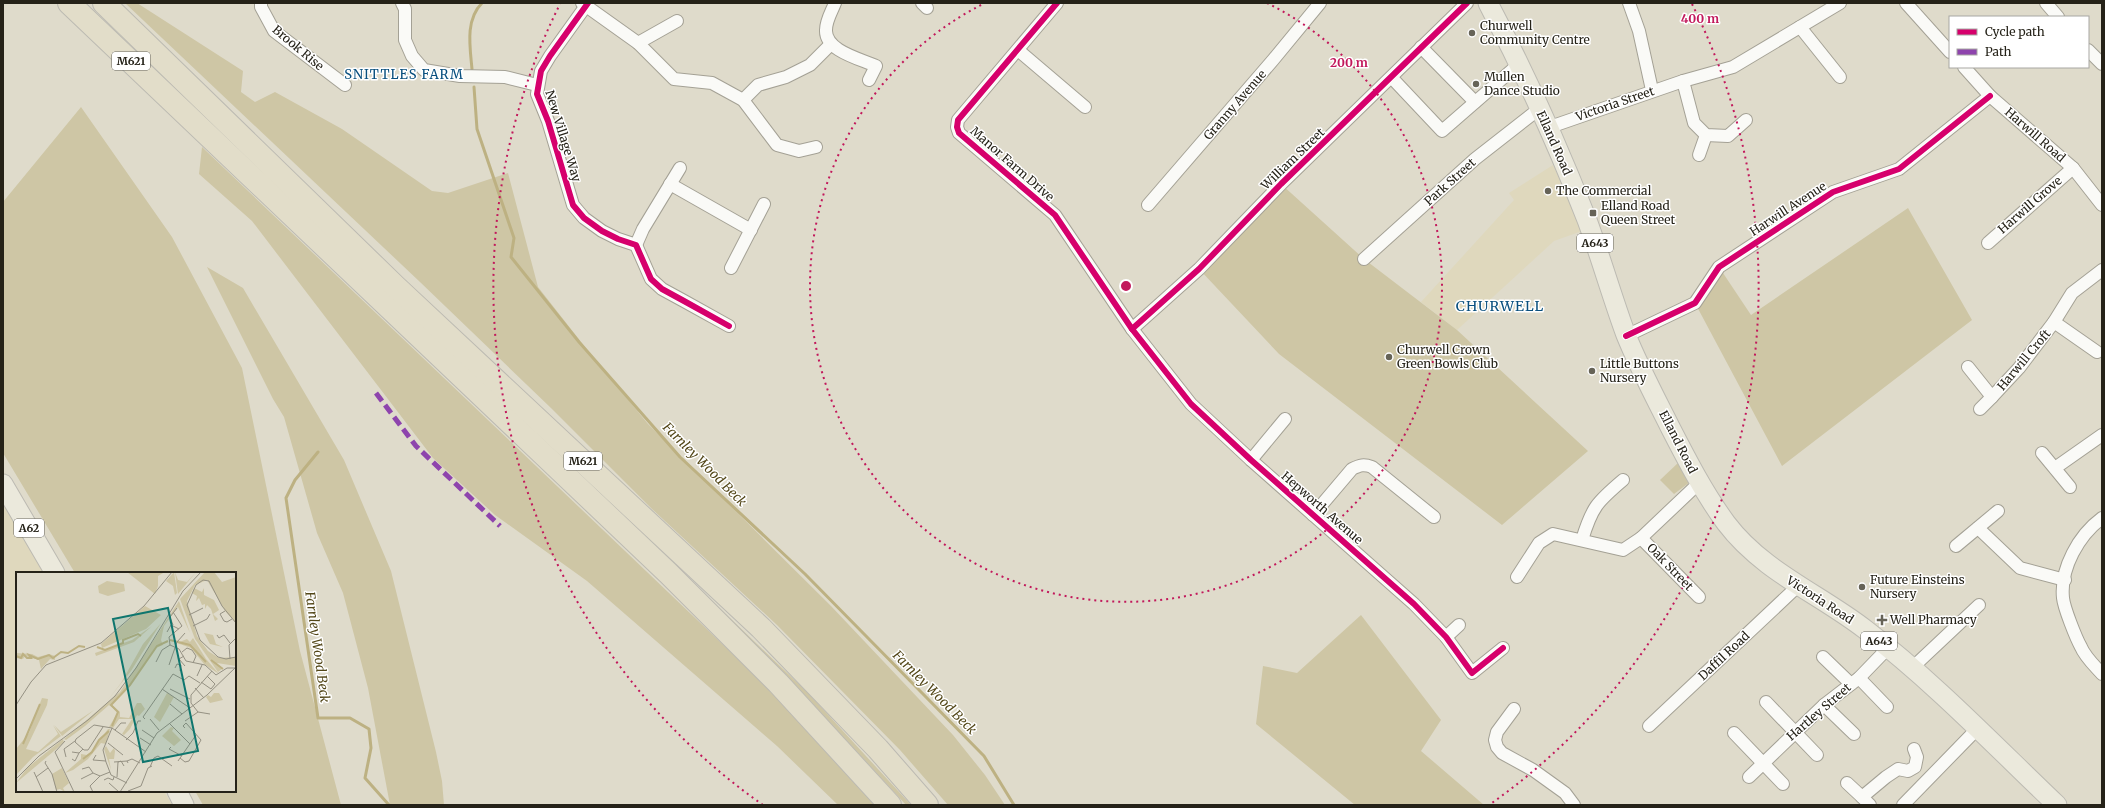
<svg xmlns="http://www.w3.org/2000/svg" width="2105" height="808" font-family="Merriweather,serif">
<style>
.built{fill:#dfd8bd}
.green{fill:#cec6a5}
.lines{fill:none;stroke-linecap:round;stroke-linejoin:round}
.stream{stroke:#bdb182;stroke-width:3}
.street-casing{stroke:#a4a195;stroke-width:14}
.primary-casing{stroke:#bcbab2;stroke-width:21}
.highway-casing{stroke:#bcbab2;stroke-width:24}
.street{stroke:#fafaf7;stroke-width:12}
.primary{stroke:#ebe9dc;stroke-width:19}
.highway{stroke:#e2ddc9;stroke-width:22}
.quiet{stroke:#8e44ad;stroke-width:5;stroke-dasharray:10 5;stroke-linecap:butt}
.cycleway-casing{stroke:#fff;stroke-width:8}
.cycleway{stroke:#d6006c;stroke-width:6}
.ring{fill:none;stroke:#c2185b;stroke-width:2;stroke-dasharray:2 4}
.poi-dot{fill:#666357;stroke:#fff;stroke-width:1.5}
.labels{text-anchor:middle;stroke-width:3;stroke-linejoin:round;paint-order:stroke}
.shield{fill:#fff;stroke:#66645d;stroke-width:1}
.shield-label{font-size:11px;font-weight:bold;fill:#252218}
.poi-label{font-size:12px;fill:#252218;stroke:#fff;text-anchor:start}
.street-label{font-size:12px;fill:#252218;stroke:#fff}
.neighbourhood-label{font-size:13px;letter-spacing:1px;fill:#094f7e;stroke:#fff}
.water-label{font-size:13px;font-style:italic;fill:#524617;stroke:#fff}
.quarter-label{font-size:14px;letter-spacing:1px;fill:#094f7e;stroke:#fff}
.inset-river{fill:none;stroke:#bdb182;stroke-width:2}
.inset-road{fill:none;stroke:#959183;stroke-width:1}
.view{fill:#0f766e;fill-opacity:0.15;stroke:#0f766e;stroke-width:2}
.inset-edge{fill:none;stroke:#252218;stroke-width:2}
.centre{fill:#c2185b;stroke:#fff;stroke-width:2}
.ring-label{font-size:12px;text-anchor:middle;font-weight:bold;fill:#c2185b;stroke:#fff;stroke-width:3;stroke-linejoin:round;paint-order:stroke}
</style>
<rect width="100%" height="100%" fill="#dfdbcb"/>
<g class="built">
<path d="M1553,165l29,66 -28,10 -97,89 -36,-28 93,-102 -5,-7z"/>
<path d="M3,504l41,69h-27v218h147l8,14h-169z"/>
</g>
<g class="green">
<path d="M125,3h12l106,68 -2,21 14,10 20,-10 67,37 90,62 16,2 60,-20 30,114 47,60 63,77 183,182 122,129 32,40 20,30h-57l-48,-55 -123,-125 -125,-116 -101,-101 -131,-126z"/>
<path d="M81,107l91,130 70,131 58,283 41,154h-138l-8,-14h40v-218h-160l-72,-120v-251z"/>
<path d="M202,147l577,551 99,107h-40l-61,-59 -190,-165 -92,-66 -62,-57 -181,-237 -53,-47z"/>
<path d="M1281,184l83,75 93,71 131,121 -86,74 -223,-171 -80,-85z"/>
<path d="M1908,208l64,112 -190,146 -87,-163 24,-36 32,48z"/>
<path d="M207,267l36,21 101,172 47,111 45,181 6,29 2,24h-54l-22,-117 -25,-95 -26,-60 -33,-116 -11,-18z"/>
<path d="M387,288l422,406 102,111h-5l-110,-119z"/>
<path d="M1679,462l11,20 -16,12 -14,-14z"/>
<path d="M1361,615l80,105 -20,31 63,54h-129l-99,-81 7,-58 34,7z"/>
</g>
<g class="lines">
<g class="stream">
<path d="M472,69c-2,-22 -7,-49 10,-66"/>
<path d="M474,87l3,42 37,109 -3,19 68,85 101,115 125,117 179,182 30,49"/>
<path d="M318,452l-23,28 -9,18 32,220h32l19,11 2,19 -6,30 24,27"/>
</g>
<defs>
<g id="street">
<path d="M261,3v4l13,24 71,54"/>
<path d="M402,3l3,6v31l7,16 12,14 36,6 45,1 32,8"/>
<path d="M582,3l56,40 36,36 38,4 31,17 34,45 22,6 17,-4"/>
<path d="M588,3l-38,53 -9,15 -4,23 11,27 25,84 11,13 18,13 16,8 18,6 15,34 11,10 22,12 45,25"/>
<path d="M835,3c-3,8 -9,17 -9,27 -1,21 35,29 50,36l-7,14"/>
<path d="M922,3l5,5"/>
<path d="M1057,3l-99,117 -1,7 2,6 96,82 77,114 59,75 60,56 163,144 32,33 26,36 31,-25"/>
<path d="M1629,3l10,28 13,59"/>
<path d="M1906,3l44,49"/>
<path d="M2046,3l12,14"/>
<path d="M1800,27l40,50"/>
<path d="M638,43l39,-22"/>
<path d="M1421,47l54,55"/>
<path d="M1018,50l67,57"/>
<path d="M2088,50l14,14"/>
<path d="M1964,67l26,29 83,72 29,37"/>
<path d="M1392,78l50,53 77,-67"/>
<path d="M743,100l15,-15 28,-8 24,-12 21,-21"/>
<path d="M1746,120l-18,16 -22,-1 -12,-12 -11,-42 50,-14 107,-64"/>
<path d="M1547,128l136,-47"/>
<path d="M1699,155l7,-20"/>
<path d="M670,184l81,46"/>
<path d="M1148,205l125,-145 47,-57"/>
<path d="M1988,243l85,-75"/>
<path d="M636,245l7,-16 37,-61"/>
<path d="M1364,259l111,-100 64,-50"/>
<path d="M731,268l33,-64"/>
<path d="M2054,322l43,30"/>
<path d="M1132,329l67,-60 82,-85 186,-181"/>
<path d="M1626,336l69,-33 24,-36 114,-75 66,-23 91,-73"/>
<path d="M1968,367l24,30 27,-29 35,-46 18,-29 30,-23"/>
<path d="M1980,409l12,-12"/>
<path d="M2042,453l28,34"/>
<path d="M1251,460l34,-41"/>
<path d="M2055,468l47,-33"/>
<path d="M1313,515l39,-46c8,-4 12,-5 20,-2l62,50"/>
<path d="M2102,518c-23,17 -42,50 -39,80 1,10 13,40 18,49 4,10 14,19 21,27"/>
<path d="M1978,528l42,40 45,12"/>
<path d="M1641,538l58,59"/>
<path d="M1582,540c10,-33 15,-38 41,-60"/>
<path d="M1956,546l42,-35"/>
<path d="M1517,577l22,-34 14,-9 70,16 18,-12 58,-55"/>
<path d="M1446,637l13,-12"/>
<path d="M1823,657l28,27"/>
<path d="M1912,668l67,-63"/>
<path d="M1859,678l28,29"/>
<path d="M1766,702l51,53"/>
<path d="M1824,705l30,29"/>
<path d="M1514,709l-17,23 -2,8 2,7 5,6 31,17 32,23 9,12"/>
<path d="M1649,726l149,-140"/>
<path d="M1734,733l49,51"/>
<path d="M1749,777l75,-72 35,-27 29,-30"/>
<path d="M1847,783l15,14"/>
<path d="M1870,805l-8,-8 24,-20 12,-8 10,2 7,-4 2,-10 -3,-8"/>
<path d="M1903,805l75,-77"/>
</g>
<g id="primary">
<path d="M1488,3c37,70 70,143 99,217 14,38 25,77 39,115 13,32 29,62 44,92 17,33 34,66 56,96 37,49 94,71 140,107 69,53 129,116 191,175"/>
<path d="M3,484l52,89"/>
<path d="M177,791l7,14"/>
</g>
<g id="highway">
<path d="M69,3l599,570 110,110 112,122"/>
<path d="M104,3l291,283 366,342 117,121 49,56"/>
</g>
</defs>
<use href="#street" class="street-casing"/>
<use href="#primary" class="primary-casing"/>
<use href="#highway" class="highway-casing"/>
<use href="#street" class="street"/>
<use href="#primary" class="primary"/>
<use href="#highway" class="highway"/>
<path class="quiet" d="M376,393l40,53 84,80"/>
<defs>
<g id="cycleway">
<path d="M588,3l-38,53 -9,15 -4,23 11,27 25,84 11,13 18,13 16,8 18,6 15,34 11,10 22,12 45,25"/>
<path d="M1057,3l-99,117 -1,7 2,6 96,82 77,114 59,75 60,56 163,144 32,33 26,36 31,-25"/>
<path d="M1132,329l67,-60 82,-85 186,-181"/>
<path d="M1626,336l69,-33 24,-36 114,-75 66,-23 91,-73"/>
</g>
</defs>
<use href="#cycleway" class="cycleway-casing"/>
<use href="#cycleway" class="cycleway"/>
</g>
<g class="ring">
<path d="M1267 3A316 316 0 1 1 985 3"/>
<path d="M763 805A633 633 0 0 1 560 4M1692 4A633 633 0 0 1 1489 805"/>
</g>
<g class="poi-dot">
<circle cx="1472" cy="33" r="4"/>
<circle cx="1476" cy="84" r="4"/>
<circle cx="1548" cy="191" r="4"/>
<rect x="1589" y="209" width="8" height="8" rx="2"/>
<circle cx="1389" cy="357" r="4"/>
<circle cx="1592" cy="371" r="4"/>
<circle cx="1862" cy="587" r="4"/>
<path d="M1880 614h4v4h4v4h-4v4h-4v-4h-4v-4h4z"/>
</g>
<g class="labels">
<g class="shield">
<rect x="112" y="52" width="38" height="18" rx="3"/>
<rect x="1577" y="234" width="36" height="18" rx="3"/>
<rect x="564" y="452" width="38" height="18" rx="3"/>
<rect x="14" y="519" width="30" height="18" rx="3"/>
<rect x="1861" y="632" width="36" height="18" rx="3"/>
</g>
<g class="shield-label">
<text x="131" y="65">M621</text>
<text x="1595" y="247">A643</text>
<text x="583" y="465">M621</text>
<text x="29" y="532">A62</text>
<text x="1879" y="645">A643</text>
</g>
<g class="poi-label">
<text x="1480" y="30">Churwell<tspan x="1480" dy="14">Community Centre</tspan></text>
<text x="1484" y="81">Mullen<tspan x="1484" dy="14">Dance Studio</tspan></text>
<text x="1556" y="195">The Commercial</text>
<text x="1601" y="210">Elland Road<tspan x="1601" dy="14">Queen Street</tspan></text>
<text x="1397" y="354">Churwell Crown<tspan x="1397" dy="14">Green Bowls Club</tspan></text>
<text x="1600" y="368">Little Buttons<tspan x="1600" dy="14">Nursery</tspan></text>
<text x="1870" y="584">Future Einsteins<tspan x="1870" dy="14">Nursery</tspan></text>
<text x="1890" y="624">Well Pharmacy</text>
</g>
<g class="street-label">
<text transform="translate(298 48) rotate(40)" y="4">Brook Rise</text>
<text transform="translate(1615 104) rotate(-19)" y="4">Victoria Street</text>
<text transform="translate(1235 105) rotate(-49)" y="4">Granny Avenue</text>
<text transform="translate(2035 135) rotate(41)" y="4">Harwill Road</text>
<text transform="translate(563 136) rotate(73)" y="4">New Village Way</text>
<text transform="translate(1554 143) rotate(66)" y="4">Elland Road</text>
<text transform="translate(1293 159) rotate(-44)" y="4">William Street</text>
<text transform="translate(1012 164) rotate(41)" y="4">Manor Farm Drive</text>
<text transform="translate(1450 182) rotate(-42)" y="4">Park Street</text>
<text transform="translate(2030 205) rotate(-41)" y="4">Harwill Grove</text>
<text transform="translate(1788 209) rotate(-33)" y="4">Harwill Avenue</text>
<text transform="translate(2024 360) rotate(-50)" y="4">Harwill Croft</text>
<text transform="translate(1678 442) rotate(63)" y="4">Elland Road</text>
<text transform="translate(1322 508) rotate(41)" y="4">Hepworth Avenue</text>
<text transform="translate(1670 567) rotate(46)" y="4">Oak Street</text>
<text transform="translate(1820 600) rotate(33)" y="4">Victoria Road</text>
<text transform="translate(1724 656) rotate(-43)" y="4">Daffil Road</text>
<text transform="translate(1819 712) rotate(-41)" y="4">Hartley Street</text>
</g>
<g class="neighbourhood-label">
<text x="404" y="79">SNITTLES FARM</text>
</g>
<g class="water-label">
<text transform="translate(705 464) rotate(45)" y="5">Farnley Wood Beck</text>
<text transform="translate(318 647) rotate(82)" y="5">Farnley Wood Beck</text>
<text transform="translate(935 692) rotate(45)" y="5">Farnley Wood Beck</text>
</g>
<g class="quarter-label">
<text x="1500" y="311">CHURWELL</text>
</g>
</g>
<g transform="translate(16 572)">
<rect width="220" height="220" fill="#dfdbcb"/>
<path d="M111,0h35l1,1 -5,3v10l-3,8zM158,0l3,21 -2,2 -2,-9 -7,-5zM159,0l3,8 9,2 9,-10 -18,22zM189,0h9l8,10 14,-5v46l-11,-12 -18,-31 -12,5 -8,16 10,35 11,15 11,7 17,-1v9l-19,-3 5,6 -4,3 -23,-33 -15,-40zM91,9l17,3 1,7 -17,5 -9,-3 -1,-7zM178,16l8,4 2,-4v7l10,5 5,10 -6,4 5,5 -3,2 -4,-12 -4,-4 -2,4v-5l-3,1 -3,-7 -3,3 1,-5 -5,-3zM163,29l11,32 -12,-26 -14,19 -3,14 2,5 -7,3 -25,35 -19,22 8,7v5l9,1 8,-15h4l4,6 -6,7 -2,-1 -7,14 -6,6 -2,-1 10,-15h-13l-6,9 -4,-1 9,-15 -9,-7 -24,21 -19,14 -2,-1 56,-47zM129,34l16,9 -15,14 -44,19 -1,-4zM145,51l-30,48 -24,30 14,-18 22,-39zM136,54l-18,16 -38,14 -1,-3 37,-13zM188,61l9,2 3,9 7,3 -13,-3zM177,66l13,21 13,15 -15,-10 -13,-16 -14,-5 10,-4 3,3zM0,81l16,1 6,3 11,-3 6,2v4l-5,-1 -9,10 -2,-9 -14,-4 -2,3 -7,-1zM151,121l7,4 -14,25 -6,-5zM198,121h5l4,7 -13,3 -4,-6 2,-2 3,2zM26,126l6,1 -1,6 -21,44 12,3 20,-18 -5,-9 8,11 -28,21 -17,18v-26l13,-16zM78,138l-32,26 -8,-11 7,7zM155,155l3,1 -2,3 9,9 -7,6 -12,-10zM92,157h2l-4,15 -5,-1 -13,16 -15,11 -8,3 16,-14v-5l6,1 3,-2zM47,167l1,3 -10,9 -38,32 11,-15zM90,174l4,7 4,-5 1,3 -1,8h-5l2,11 -7,-21zM46,196l7,15 -6,5 2,4 -5,-3 -4,1 -4,-16z" fill="#cec6a5"/>
<path class="inset-river" d="M154,68l20,5 16,17M81,75l8,3 18,-7v-3l15,-6 3,2M0,84l5,2 2,-4 4,4h4l-2,-3 9,4 11,-4 4,3 8,-6 7,1 11,-7 6,1M195,88l12,9M96,154l6,-14 -7,-7 19,-20 27,-39 11,-5M7,172l17,-40M67,187l9,-7 7,-12 10,-9"/>
<path class="inset-road" d="M209,39l-5,3 4,7 3,1 5,-3M173,43l14,-7M220,51l-14,-17 -13,-25 -6,-1 -7,5 -9,20 13,35 18,17 8,2 10,-2M157,53l-3,-8 7,-9M177,54l14,-7 3,-5M151,60l4,-7 8,4M201,63l2,3 5,-3 6,8M154,73l-1,-8 13,-11 -9,-14M166,80l5,-4 5,2 4,6 -3,7M168,84l-5,3 6,7M214,87l-1,-14 7,-7M140,90l6,-12 8,-5 9,4 7,12 19,4 11,10 11,-7h8M153,93l8,-23 8,-9M159,96l2,-4 4,1 -1,6M181,104l5,-11M185,110l10,7 4,-5 -8,-8M179,116l9,10M146,117l28,19M154,117l20,10M154,132l12,10M0,133l15,-23 15,-17 55,-22 43,-37 28,-34M182,140l-7,-9v-8l21,-24M182,140l12,2M129,147l-2,-2 30,-43 11,6 5,-4 11,7M134,147l9,11M169,149l13,-9M153,151l21,21M87,155l-15,23h-4l-9,-8 1,-3 18,-14 18,3M99,158l6,-7h5M126,158l12,8M124,166l11,7M110,168l7,-7 5,-12h3M49,169l-10,11 19,40M92,171l15,12M155,175l-2,2 13,7M56,180l7,1 4,-4M80,183l-3,5 13,1M50,185l-2,-8 11,-8M164,186l5,4 4,-1 12,-21 -15,-17 -3,3 2,2M56,187l3,2 4,-8M30,189l-1,2 7,11 5,18M162,189l18,-26M98,190l13,-1M112,191l-1,-2 5,-2 8,4M134,195l4,-9 4,-2 14,10M66,197l7,-2 4,6M18,200l9,20M20,205l12,-9M101,205l1,-15 3,-1 3,5M0,207l23,-23 49,-36 27,-24 21,-28 47,-77 18,-19M65,207l12,-6 7,3M88,208l4,-2 5,2 1,-3M93,211l10,9M111,211l-16,-8 -5,-13 -3,-12 9,-22 34,24M112,219l13,-5 7,-18 4,-2M77,220l-3,-6 10,-10 10,-4M104,220l37,-59 50,-38 29,-28"/>
<path class="view" d="M152,36l30,143 -55,11 -30,-143z"/>
<rect width="220" height="220" class="inset-edge"/>
</g>
<circle cx="1126" cy="286" r="6" class="centre"/>
<g class="ring-label">
<text x="1700" y="23">400 m</text>
<text x="1349" y="67">200 m</text>
</g>
<rect width="2105" height="808" fill="none" stroke="#252218" stroke-width="8"/>
<rect x="1949" y="16" width="140" height="52" fill="#ffffff" stroke="#a8a7a3"/>
<rect x="1957" y="29" width="20" height="6" fill="#d6006c" stroke="#a8a7a3"/>
<text x="1985" y="36" font-size="12" fill="#252218">Cycle path</text>
<rect x="1957" y="49" width="20" height="6" fill="#8e44ad" stroke="#a8a7a3"/>
<text x="1985" y="56" font-size="12" fill="#252218">Path</text>
</svg>
